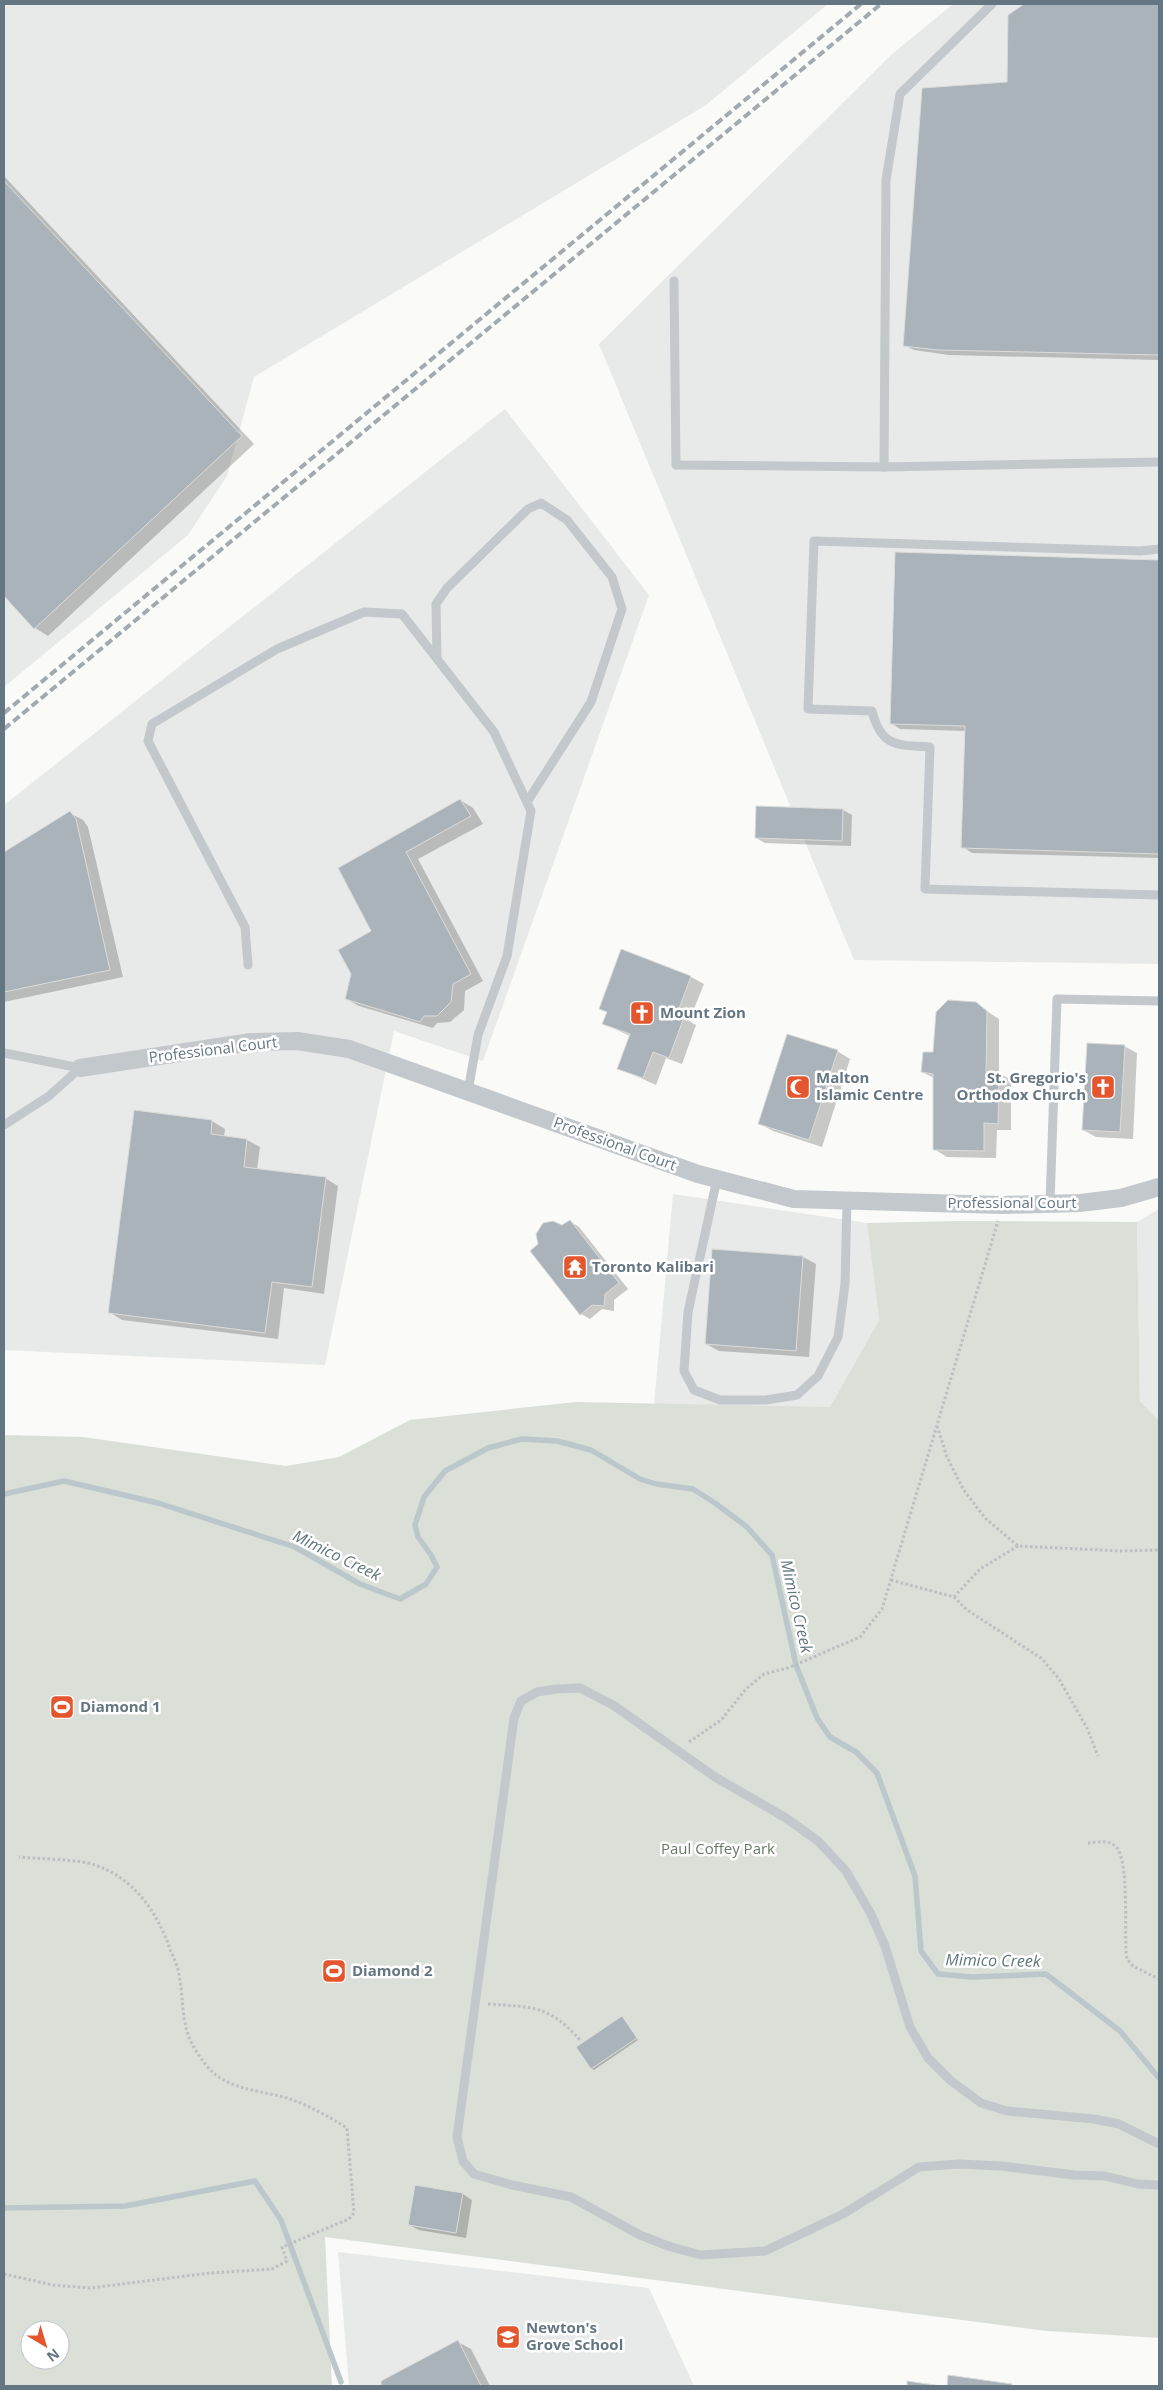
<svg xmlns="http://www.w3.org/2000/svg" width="1163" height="2390" font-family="'Open Sans',sans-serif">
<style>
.built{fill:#e8e9e9}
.green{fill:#dadfd7;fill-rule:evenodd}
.shadow{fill:#0003}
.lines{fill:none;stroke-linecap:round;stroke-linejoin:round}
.stream{stroke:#bbc7cb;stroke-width:5.5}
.building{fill:#aab3b9;stroke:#dcdcda}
.path{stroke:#bbbfc2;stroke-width:3;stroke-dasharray:2.5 2.5;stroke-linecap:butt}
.lane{stroke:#c3c8cc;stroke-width:9}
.street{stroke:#c3c8cc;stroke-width:18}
.rail{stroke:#a2aab0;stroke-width:4;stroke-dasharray:8 4;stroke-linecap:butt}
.labels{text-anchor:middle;stroke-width:5;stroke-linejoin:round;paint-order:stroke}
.poi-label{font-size:15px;font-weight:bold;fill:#657683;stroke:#fff;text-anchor:start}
.street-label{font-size:15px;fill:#657683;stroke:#fff}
.park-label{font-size:15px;fill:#687a64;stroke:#fff}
.water-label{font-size:16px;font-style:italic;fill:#60757c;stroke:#fff}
</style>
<rect width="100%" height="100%" fill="#fafaf8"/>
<g class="built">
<path d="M4,4h824l-122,101 -452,272 -27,99 -39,59 -184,152z"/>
<path d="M953,4h206v960l-305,-4 -255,-616 292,-289z"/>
<path d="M505,409l144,186 -166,466 -89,-30 -69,334 -321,-15v-545z"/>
<path d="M673,1194l194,29 12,97 -50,89 -175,-5z"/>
<path d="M1159,1209v212l-19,-20 -3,-179z"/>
<path d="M338,2252l311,36 45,98h-345z"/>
</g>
<path class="green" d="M960,1221l177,1 3,179 19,20v917l-112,-7 -722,-94 7,149h-328v-951l79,2 203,29 53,-9 71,-37 166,-18 254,5 49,-87 -12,-97zM30,2330h30v30h-30z"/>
<g class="shadow">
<path d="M1026,4h133v356l-210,-5 -35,-5 -10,-5 105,-262v-67z"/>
<path d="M4,176l250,268 -206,192 -13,-8 -31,-33z"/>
<path d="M896,553l263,8v297l-187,-5 -9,-6 3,-116 -66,-2 -9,-6z"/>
<path d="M460,800l13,8 10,16 -65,35 65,122 -18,10 -1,19 -14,12 -13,1 -4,5 -74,-22 -13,-7 27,-67 -33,-63z"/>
<path d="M843,810l9,5 -1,31 -86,-3 -9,-5z"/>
<path d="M70,813l13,7 5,7 35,150 -119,25v-149z"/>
<path d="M622,951l69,26 13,7 -15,37 7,4 -14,39 -16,-6 -10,27 -38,-17 12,-32 -26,-12 4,-11 -8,-5z"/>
<path d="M976,1004l23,15v54l12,7v50h-14l-1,28 -49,-1 -13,-8v-71l-12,-6z"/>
<path d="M1124,1046l13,7 -4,86 -37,-2 -13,-7z"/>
<path d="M837,1051l13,8 -28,88 -49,-16 -13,-7z"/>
<path d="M135,1112l77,9 13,8 -1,8 23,3 13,7 -3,23 68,8 13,8 -14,108 -40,-6 -6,51 -156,-19 -13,-8z"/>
<path d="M570,1221l9,6 49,62 -14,11v11l-12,-2 -12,10 -9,-5z"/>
<path d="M713,1251l90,6 13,7 -7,93 -90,-6 -13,-7z"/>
<path d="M622,2018l16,22 -44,30 -3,-2z"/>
<path d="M416,2186l47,8 9,6 -6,38 -47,-8 -10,-5z"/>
<path d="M458,2342l13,7 19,37h-108v-5z"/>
<path d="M950,2376l62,9 2,1h-65z"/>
</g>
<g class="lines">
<g class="stream">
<path d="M4,1494l60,-13 94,22 137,44 65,37 40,15 26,-15 11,-17 -6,-12 -13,-18 -3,-12 9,-28 21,-26 43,-23 34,-9 35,2 34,9 49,29 16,5 37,5 22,14 32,24 25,28 24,110 21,53 13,19 26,15 21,21 38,103 6,75 17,23 34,3 74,-3 74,57 39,47"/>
<path d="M4,2208l121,-2 130,-25 26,39 60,162"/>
</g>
</g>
<g class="building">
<path d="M1024,4h135v351l-221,-5 -35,-4 19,-258 85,-6 1,-67z"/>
<path d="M4,181l238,255 -208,193 -30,-33z"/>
<path d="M895,552l264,8v294l-198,-6 4,-122 -75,-2z"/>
<path d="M460,799l11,17 -65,36 65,122 -18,10 -2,18 -14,14h-13l-4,6 -75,-23 6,-25 -13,-24 33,-19 -33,-63z"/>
<path d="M756,806l87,3 -1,32 -87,-3z"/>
<path d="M70,811l6,8 34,151 -106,22v-140z"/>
<path d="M621,949l70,27 -14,38 7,3 -15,41 -16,-6 -10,26 -26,-9 13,-35 -28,-10 5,-12 -8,-3z"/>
<path d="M948,1000l28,2 11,9 -1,61h13l-1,52 -14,-1v28l-51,-1v-76l-12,-2 2,-20h10l3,-40z"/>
<path d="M787,1034l51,16 -29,90 -51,-16z"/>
<path d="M1087,1043l38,2 -5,87 -38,-2z"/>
<path d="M134,1110l78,10 -1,14 36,5 -3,28 82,10 -14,110 -40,-5 -7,51 -157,-20z"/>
<path d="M570,1220l49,63 -14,11 -1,12 -12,-1 -12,10 -50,-64 8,-7 -2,-10 7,-11 10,-2 9,4z"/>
<path d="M712,1249l91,7 -7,95 -91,-7z"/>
<path d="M622,2016l15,22 -46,31 -15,-22z"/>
<path d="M415,2185l48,8 -7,40 -48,-8z"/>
<path d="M458,2340l23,46h-100v-5z"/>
<path d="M948,2375l64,9v2h-65z"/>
<path d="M907,2381l35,5h-35z"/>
</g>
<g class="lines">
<g class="path">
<path d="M937,1426l10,31 16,32 22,29 33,28 104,5 37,-1"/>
<path d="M891,1580l63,17 13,13 74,48 18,21 28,49 11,28"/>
<path d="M954,1597l26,-28 38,-23"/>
<path d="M689,1742l32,-22 25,-31 18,-15 24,-6 72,-31 22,-28 116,-388"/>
<path d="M1088,1843c8,-1 19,-3 26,2 17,10 9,93 13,114l6,7 26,13"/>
<path d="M488,2004c44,3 61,1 92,36"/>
<path d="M4,2274l49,11 37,3 120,-15 62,-4 15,-8 -5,-14 67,-28 5,-6 -7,-85c-19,-12 -39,-23 -60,-30 -27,-8 -61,-8 -80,-32 -29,-35 -21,-52 -28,-92 -1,-8 -6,-17 -9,-25 -13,-37 -36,-71 -75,-84 -17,-6 -56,-6 -76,-8"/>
</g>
<g class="lane">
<path d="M674,281l2,184 208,2 275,-5"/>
<path d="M884,467l2,-287 14,-86 92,-90"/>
<path d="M1159,549l-19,2 -326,-10 -6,168 64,2c9,36 25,34 58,36l-5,142 234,6"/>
<path d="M437,658l-1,-54 11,-16 81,-79 13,-6 26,17 45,57 10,32 -31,93 -64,100"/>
<path d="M248,965l-3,-38 -97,-186 4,-17 125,-75 87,-37 38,2 92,118 37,79 -24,145 -29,79 -10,56"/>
<path d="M4,1053l76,15"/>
<path d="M4,1125l45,-29 31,-28"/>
<path d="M717,1179l-29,133 -4,59 10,19 26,10h46l31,-5 21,-19 20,-39 7,-53 2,-83"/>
<path d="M1050,1203l7,-204 102,2"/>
<path d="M1159,2144l-40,-20 -25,-5 -87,-8 -26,-8 -31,-23 -22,-22 -18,-31 -25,-81 -14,-32 -25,-43 -28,-30 -32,-23 -71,-41 -102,-72 -33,-17 -24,1 -19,3 -16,9 -7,17 -57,419 6,24 11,13 38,11 59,12 69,38 31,12 30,8 64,-4 78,-37 76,-47 40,-3 42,2 73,9 31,1 33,8 21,1"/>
</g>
<path class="street" d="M80,1068l171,-26 46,-1 52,8 349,125 96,25 208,6 78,-2 41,-5 38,-11"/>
<g class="rail">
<path d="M4,713l857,-709"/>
<path d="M4,729l877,-725"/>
</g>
</g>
<defs>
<symbol id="church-square" viewBox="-11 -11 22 22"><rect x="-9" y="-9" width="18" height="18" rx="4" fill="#e4572e" stroke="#fff"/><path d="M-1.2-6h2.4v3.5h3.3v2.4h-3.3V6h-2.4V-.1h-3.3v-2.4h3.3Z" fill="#fff"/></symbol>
<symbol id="mosque-square" viewBox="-11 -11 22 22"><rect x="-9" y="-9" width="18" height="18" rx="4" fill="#e4572e" stroke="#fff"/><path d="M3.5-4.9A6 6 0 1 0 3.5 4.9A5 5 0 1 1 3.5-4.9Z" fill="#fff"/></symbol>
<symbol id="temple-square" viewBox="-11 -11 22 22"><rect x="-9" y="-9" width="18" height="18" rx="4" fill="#e4572e" stroke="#fff"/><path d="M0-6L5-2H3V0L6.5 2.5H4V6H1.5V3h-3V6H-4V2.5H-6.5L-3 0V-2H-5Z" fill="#fff"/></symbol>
<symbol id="stadium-square" viewBox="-11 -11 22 22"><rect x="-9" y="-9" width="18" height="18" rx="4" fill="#e4572e" stroke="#fff"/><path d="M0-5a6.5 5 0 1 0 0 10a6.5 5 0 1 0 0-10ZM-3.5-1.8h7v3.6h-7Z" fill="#fff"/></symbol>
<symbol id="school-square" viewBox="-11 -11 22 22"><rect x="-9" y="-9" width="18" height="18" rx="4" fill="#e4572e" stroke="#fff"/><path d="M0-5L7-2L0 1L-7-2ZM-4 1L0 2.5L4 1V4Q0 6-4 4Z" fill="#fff"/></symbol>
</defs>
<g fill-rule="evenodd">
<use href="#church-square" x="628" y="999" width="28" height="28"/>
<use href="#mosque-square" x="784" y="1073" width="28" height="28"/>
<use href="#church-square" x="1089" y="1073" width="28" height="28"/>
<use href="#temple-square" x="561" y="1253" width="28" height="28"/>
<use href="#stadium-square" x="48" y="1693" width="28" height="28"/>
<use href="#stadium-square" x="320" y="1957" width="28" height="28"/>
<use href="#school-square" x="494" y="2323" width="28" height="28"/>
</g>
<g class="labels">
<g class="poi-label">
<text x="660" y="1018">Mount Zion</text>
<text x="816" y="1083">Malton<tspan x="816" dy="17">Islamic Centre</tspan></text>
<text x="1086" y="1083" text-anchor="end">St. Gregorio's<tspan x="1086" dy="17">Orthodox Church</tspan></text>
<text x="592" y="1272">Toronto Kalibari</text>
<text x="80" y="1712">Diamond 1</text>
<text x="352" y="1976">Diamond 2</text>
<text x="526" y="2333">Newton's<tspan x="526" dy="17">Grove School</tspan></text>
</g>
<g class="street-label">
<text transform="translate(213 1050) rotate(-7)" y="5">Professional Court</text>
<text transform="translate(615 1144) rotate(20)" y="5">Professional Court</text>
<text x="1012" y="1208">Professional Court</text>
</g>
<g class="park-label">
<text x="718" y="1854">Paul Coffey Park</text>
</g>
<g class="water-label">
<text transform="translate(337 1555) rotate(26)" y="6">Mimico Creek</text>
<text transform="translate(797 1606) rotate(77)" y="6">Mimico Creek</text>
<text transform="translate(993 1960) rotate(1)" y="6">Mimico Creek</text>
</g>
</g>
<rect width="1163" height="2390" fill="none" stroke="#657683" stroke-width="10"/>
<g transform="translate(45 2345) rotate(142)"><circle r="24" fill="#ffffff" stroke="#c1c8cd"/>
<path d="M0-4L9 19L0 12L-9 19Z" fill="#e4572e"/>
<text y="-8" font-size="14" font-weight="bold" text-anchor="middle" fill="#657683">N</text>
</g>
</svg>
